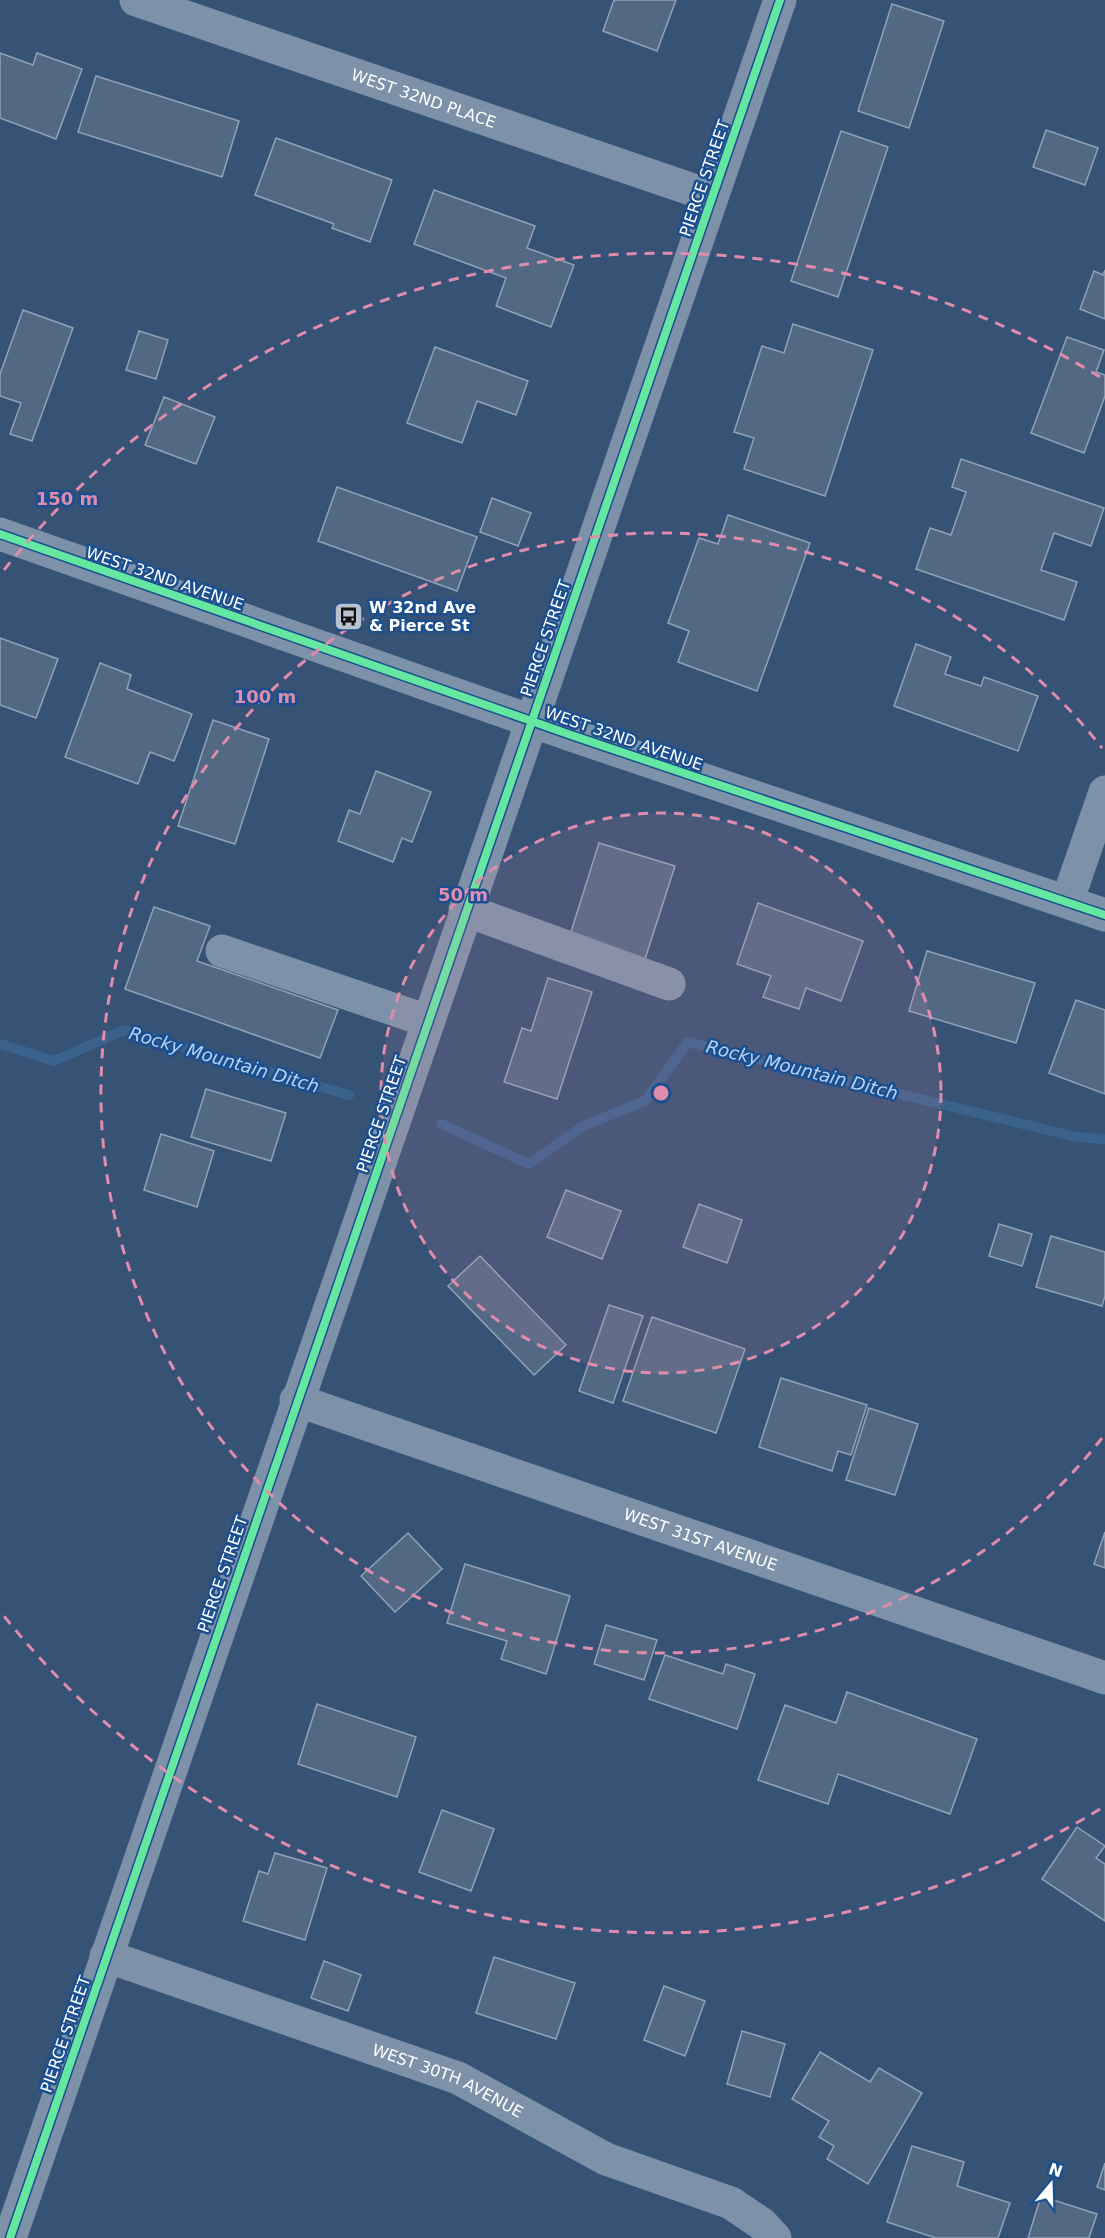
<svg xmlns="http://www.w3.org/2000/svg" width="1105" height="2238" font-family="'DejaVu Sans',sans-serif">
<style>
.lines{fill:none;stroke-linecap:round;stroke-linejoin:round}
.stream{stroke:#3b618d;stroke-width:10}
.building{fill:#526984;stroke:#92a2b6;stroke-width:1.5}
.minor{stroke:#7d92a8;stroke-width:33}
.cycleway-casing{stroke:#1b4f8f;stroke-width:11}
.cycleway{stroke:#66e7a1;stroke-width:8}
.ring{fill:none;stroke:#e08cad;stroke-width:3;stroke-dasharray:10 8}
.labels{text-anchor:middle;stroke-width:5;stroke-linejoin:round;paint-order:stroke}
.street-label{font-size:16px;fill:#fff;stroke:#1b4f8f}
.poi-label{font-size:16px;font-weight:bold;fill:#fff;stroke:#1b4f8f;text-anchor:start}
.water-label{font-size:18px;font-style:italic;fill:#b5d3f5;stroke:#1b4f8f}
.centre{fill:#e08cad;stroke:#1b4f8f;stroke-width:3}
.ring-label{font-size:18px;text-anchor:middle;font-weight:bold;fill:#e08cad;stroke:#1b4f8f;stroke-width:5;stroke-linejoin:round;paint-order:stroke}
</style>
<rect width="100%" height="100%" fill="#365274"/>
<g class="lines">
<g class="stream">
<path d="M0,1044l54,17 70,-31 225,65"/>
<path d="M441,1124l88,40 54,-38 62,-25 43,-59 388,95 29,2"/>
</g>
</g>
<g class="building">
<path d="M614,0h62l-19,51 -54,-20z"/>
<path d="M892,4l52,17 -35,107 -51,-17z"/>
<path d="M0,53l33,12 4,-12 45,16 -26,70 -56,-21z"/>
<path d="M96,76l143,45 -17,56 -144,-45z"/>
<path d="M1046,130l52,18 -13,37 -52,-18z"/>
<path d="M841,131l47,16 -50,150 -47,-16z"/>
<path d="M276,138l116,42 -22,62 -38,-14 2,-4 -79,-29z"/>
<path d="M434,190l101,36 -8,22 47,17 -23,62 -55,-21 10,-28 -92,-34z"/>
<path d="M1105,270v49l-25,-10 14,-38 9,4z"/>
<path d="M23,310l50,18 -41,113 -22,-7 11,-31 -21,-7v-22z"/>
<path d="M793,324l80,26 -48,146 -81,-27 10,-31 -20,-6 28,-86 22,7z"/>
<path d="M139,331l29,9 -12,39 -30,-9z"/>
<path d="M1067,337l37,13 -8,22 9,3v21l-21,57 -53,-20z"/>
<path d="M435,347l93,34 -12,34 -39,-14 -15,42 -55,-20z"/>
<path d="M164,397l51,20 -19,47 -51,-19z"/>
<path d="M961,459l143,49 -13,38 -37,-13 -13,37 36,12 -13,38 -148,-51 14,-41 21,7 15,-43 -14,-5z"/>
<path d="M337,487l140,50 -20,54 -139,-50z"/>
<path d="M492,498l39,15 -13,33 -38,-14z"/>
<path d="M728,515l82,28 -53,148 -79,-29 11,-31 -21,-8 31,-85 19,6z"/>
<path d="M0,638l58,21 -22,59 -36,-13z"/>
<path d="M916,644l35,13 -6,17 36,12 3,-9 54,19 -20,55 -124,-45z"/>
<path d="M100,663l31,12 -4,14 65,25 -18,47 -24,-9 -12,32 -73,-27z"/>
<path d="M213,720l56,19 -34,105 -57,-18z"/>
<path d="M376,771l55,21 -19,50 -10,-4 -9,24 -55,-21 11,-31 11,4z"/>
<path d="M599,843l76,23 -30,93 -75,-24z"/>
<path d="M758,903l105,38 -22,60 -35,-13 -7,21 -36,-12 8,-21 -34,-12z"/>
<path d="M154,907l56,19 -13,35 141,49 -18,48 -195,-69z"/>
<path d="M927,951l108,32 -19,60 -107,-32z"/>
<path d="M548,978l44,14 -35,107 -53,-17 18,-54 9,3z"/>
<path d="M1076,1000l29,10v84l-56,-21z"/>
<path d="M206,1089l80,24 -15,48 -80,-24z"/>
<path d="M161,1134l53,17 -17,56 -53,-17z"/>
<path d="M566,1190l55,21 -19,48 -55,-22z"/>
<path d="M699,1204l43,16 -15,43 -44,-16z"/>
<path d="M999,1224l33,10 -10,32 -33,-10z"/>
<path d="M1051,1236l54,16v44l-3,10 -66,-19z"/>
<path d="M480,1256l86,89 -32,30 -86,-89z"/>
<path d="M609,1305l34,11 -30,87 -34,-12z"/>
<path d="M652,1317l93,32 -29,84 -93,-32z"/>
<path d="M781,1378l86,27 -16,50 -13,-4 -6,20 -73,-24z"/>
<path d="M869,1408l49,16 -23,71 -49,-15z"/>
<path d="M1105,1532v36l-11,-4z"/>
<path d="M408,1533l34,36 -47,43 -34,-36z"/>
<path d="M465,1564l105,32 -24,78 -45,-15 6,-18 -60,-18z"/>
<path d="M606,1625l51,15 -13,40 -50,-16z"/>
<path d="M665,1655l58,19 3,-10 29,10 -18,55 -88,-30z"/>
<path d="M847,1692l130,47 -27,75 -112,-40 -10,30 -70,-24 27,-75 51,18z"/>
<path d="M317,1704l99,33 -19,60 -99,-33z"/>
<path d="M442,1810l52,19 -23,62 -52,-19z"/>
<path d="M1077,1827l28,19 -9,12 9,6v57l-63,-42z"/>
<path d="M275,1853l52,15 -22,72 -62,-19 16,-50 9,3z"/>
<path d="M494,1957l81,26 -19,56 -80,-26z"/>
<path d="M324,1961l37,14 -13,36 -37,-13z"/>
<path d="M664,1986l41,15 -20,55 -41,-16z"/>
<path d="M742,2031l43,13 -15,53 -43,-13z"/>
<path d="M820,2052l50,30 9,-14 43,25 -54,91 -41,-25 7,-13 -15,-9 10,-16 -37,-22z"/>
<path d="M912,2146l52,16 -7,24 53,17 -12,35h-62l-49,-16z"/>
<path d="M1105,2163v27l-8,-3z"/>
<path d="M1041,2196l56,18 -8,24h-61z"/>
</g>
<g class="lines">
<g class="minor">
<path id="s1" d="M136,0l575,196"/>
<path d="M0,534l571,201 534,180"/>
<path d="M1067,902l38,-110"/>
<path d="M465,910l204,74"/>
<path d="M222,951l206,70"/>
<path id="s2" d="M296,1400l809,278"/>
<path id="s3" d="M106,1956l352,122 148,81 125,44 31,21 13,14"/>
<path d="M10,2238l770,-2238"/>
</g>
<defs>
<g id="cycleway">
<path d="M0,534l571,201 534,180"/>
<path d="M10,2238l770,-2238"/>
</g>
</defs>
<use href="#cycleway" class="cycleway-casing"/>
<use href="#cycleway" class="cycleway"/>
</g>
<circle cx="661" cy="1093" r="280" fill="#e08cad" fill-opacity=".12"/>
<g class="ring">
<circle cx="661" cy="1093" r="280"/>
<path d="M1102 1438A560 560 0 1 1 1102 748"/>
<path d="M1100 1809A840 840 0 0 1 4 1616M4 570A840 840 0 0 1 1100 377"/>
</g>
<defs>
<symbol id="bus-square" viewBox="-11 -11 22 22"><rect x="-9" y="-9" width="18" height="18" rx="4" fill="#b9c2ce" stroke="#1b4f8f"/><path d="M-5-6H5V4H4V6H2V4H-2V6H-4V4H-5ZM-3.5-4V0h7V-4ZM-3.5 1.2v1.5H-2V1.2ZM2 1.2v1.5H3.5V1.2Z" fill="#111"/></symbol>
</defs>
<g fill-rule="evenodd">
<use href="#bus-square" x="332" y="600" width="33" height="33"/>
</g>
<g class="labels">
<g class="street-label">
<text dy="6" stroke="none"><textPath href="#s1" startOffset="304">WEST 32ND PLACE</textPath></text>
<text transform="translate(704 178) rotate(-71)" y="6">PIERCE STREET</text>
<text transform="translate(165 578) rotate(19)" y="6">WEST 32ND AVENUE</text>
<text transform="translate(545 638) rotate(-71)" y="6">PIERCE STREET</text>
<text transform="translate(624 738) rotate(19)" y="6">WEST 32ND AVENUE</text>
<text transform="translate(381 1114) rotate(-71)" y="6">PIERCE STREET</text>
<text dy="6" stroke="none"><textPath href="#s2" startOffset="428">WEST 31ST AVENUE</textPath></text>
<text transform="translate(222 1574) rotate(-71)" y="6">PIERCE STREET</text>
<text transform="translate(65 2034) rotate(-71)" y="6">PIERCE STREET</text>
<text dy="6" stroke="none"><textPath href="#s3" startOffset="364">WEST 30TH AVENUE</textPath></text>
</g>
<g class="poi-label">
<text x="369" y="613">W 32nd Ave<tspan x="369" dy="18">&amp; Pierce St</tspan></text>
</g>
<g class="water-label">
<text transform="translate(224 1060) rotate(16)" y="6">Rocky Mountain Ditch</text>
<text transform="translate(802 1070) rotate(14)" y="6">Rocky Mountain Ditch</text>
</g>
</g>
<circle cx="661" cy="1093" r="9" class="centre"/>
<g class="ring-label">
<text x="67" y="505">150 m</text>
<text x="265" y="703">100 m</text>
<text x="463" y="901">50 m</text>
</g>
<g transform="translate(1051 2184) rotate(19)" stroke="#1b4f8f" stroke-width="4.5" paint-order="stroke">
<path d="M0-4.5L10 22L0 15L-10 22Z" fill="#ffffff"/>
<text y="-9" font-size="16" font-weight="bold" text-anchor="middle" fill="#ffffff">N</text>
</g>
</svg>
